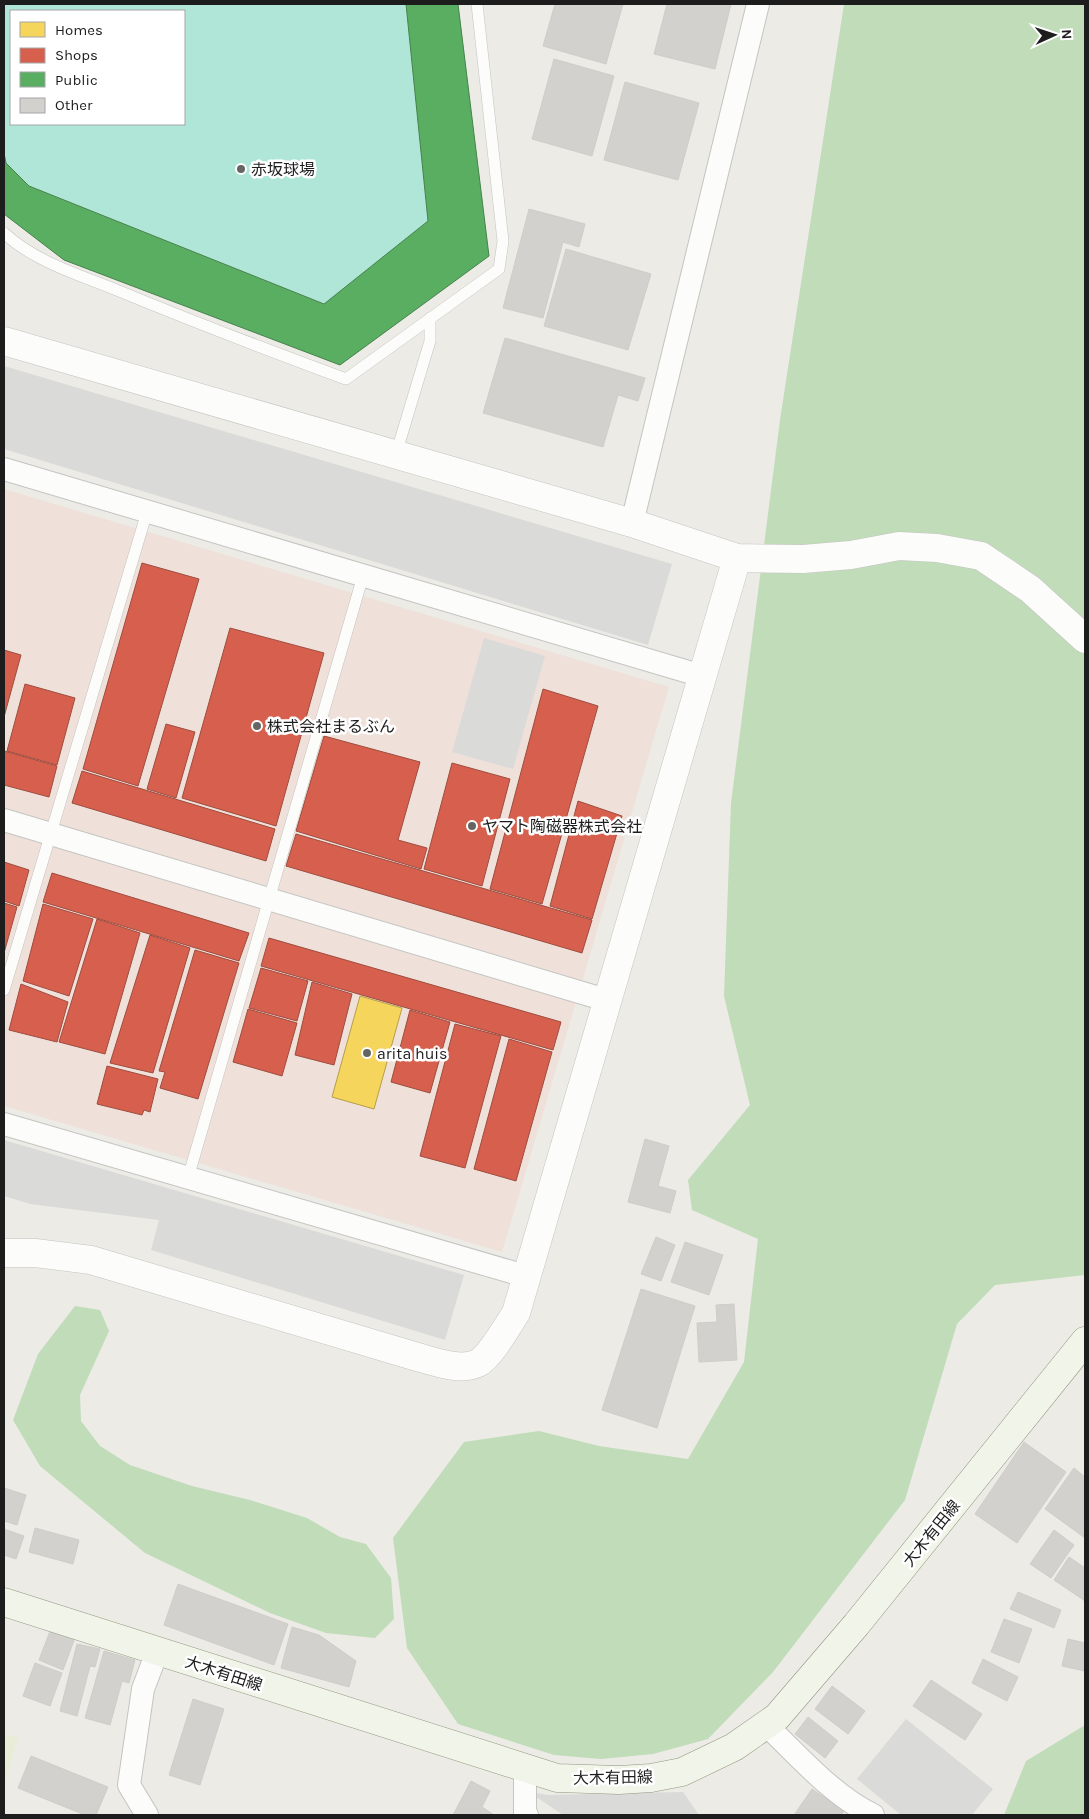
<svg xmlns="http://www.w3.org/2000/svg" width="1089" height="1819" font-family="Karla,'Noto Sans JP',sans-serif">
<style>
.commercial{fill:#efe0da}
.farmland{fill:#e9edd8}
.forest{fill:#c1dcb9}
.pitch{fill:#afe6d8;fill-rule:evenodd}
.parking{fill:#dadad8}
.homes{fill:#f6d55c;stroke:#b59e49}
.shops{fill:#d6604d;stroke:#9e4c3f}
.public{fill:#5aae61;stroke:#48824d}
.building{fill:#d3d1cd;stroke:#cfcdc7}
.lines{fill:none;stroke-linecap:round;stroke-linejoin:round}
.service-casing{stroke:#c4c4c2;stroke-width:12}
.minor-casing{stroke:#c4c4c2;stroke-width:24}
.tertiary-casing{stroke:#c4c4c2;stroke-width:29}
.secondary-casing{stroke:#91977d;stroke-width:29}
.service{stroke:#fcfcfb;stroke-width:11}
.minor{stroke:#fcfcfb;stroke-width:22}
.tertiary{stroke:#fcfcfb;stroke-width:28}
.secondary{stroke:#f1f4e9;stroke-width:28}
.poi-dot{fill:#656563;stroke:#fff;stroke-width:2}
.labels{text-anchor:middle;stroke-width:5;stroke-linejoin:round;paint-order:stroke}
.poi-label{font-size:16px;fill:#1d1d1d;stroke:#fff;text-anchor:start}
.street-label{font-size:16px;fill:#1d1d1d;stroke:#fff}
</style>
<rect width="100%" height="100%" fill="#ecebe6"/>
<path class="commercial" d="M4,489l665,198 -167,565 -498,-146z"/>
<path class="farmland" d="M4,1734l14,4 -14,48z"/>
<g class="forest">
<path d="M844,4h241v1271l-90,10 -38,39 -52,176 -132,172 -65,67 -55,15 -52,5 -47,-4 -96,-31 -51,-76 -14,-110 71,-96 75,-11 60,15 89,13 56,-97 14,-123 -66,-29 -4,-30 62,-75 -26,-109 7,-193 49,-383z"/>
<path d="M75,1306l25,4 9,21 -29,64 1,26 19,25 30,19 62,21 58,14 57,18 33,19 26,7 25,34 3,41 -19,19 -49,-5 -56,-20 -125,-60 -105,-87 -27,-46 25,-66z"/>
<path d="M1085,1725v90h-81l22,-54z"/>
</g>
<path class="pitch" d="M4,4h454l31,252 -149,109 -276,-105 -60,-46zM11,11h173v113h-173z"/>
<g class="parking">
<path d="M4,366l668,198 -24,81 -644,-196z"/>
<path d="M484,638l61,18 -32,113 -61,-17z"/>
<path d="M4,1140l460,135 -19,65 -294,-90 8,-30 -129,-16 -26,-8z"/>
<path d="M906,1719l87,70 -21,26h-71l-44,-36z"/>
<path d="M529,1792l19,3 135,-3 16,23h-136z"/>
</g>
<path class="homes" d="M360,996l42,12 -28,101 -42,-12z"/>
<g class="shops">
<path d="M142,563l57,16 -61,207 -55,-17z"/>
<path d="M230,628l94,25 -48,173 -94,-28z"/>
<path d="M4,650l17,5 -17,62z"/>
<path d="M25,684l50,14 -18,67 -50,-14z"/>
<path d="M543,689l55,17 -56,198 -52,-15z"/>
<path d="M166,724l29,8 -19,66 -29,-9z"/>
<path d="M324,736l96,26 -22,78 29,8 -6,21 -125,-38z"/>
<path d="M4,751l53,15 -8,31 -45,-12z"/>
<path d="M452,763l58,16 -28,107 -58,-17z"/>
<path d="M82,771l193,58 -9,32 -194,-58z"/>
<path d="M578,801l44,15 -30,103 -42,-13z"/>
<path d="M296,834l296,86 -10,33 -296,-87z"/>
<path d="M4,862l25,8 -10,36 -15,-5z"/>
<path d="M52,873l197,60 -10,28 -196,-59z"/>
<path d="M4,903l13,4 -13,46z"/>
<path d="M43,904l50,15 -24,77 -46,-15z"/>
<path d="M97,919l43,14 -35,121 -46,-12z"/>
<path d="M150,935l40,13 -37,125 -43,-10z"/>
<path d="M269,938l292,84 -8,28 -292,-84z"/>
<path d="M195,950l44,13 -41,136 -38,-11 5,-16 -6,-1z"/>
<path d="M261,968l47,13 -11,40 -48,-13z"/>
<path d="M312,982l40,12 -18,71 -39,-10z"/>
<path d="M21,984l47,18 -11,40 -48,-12z"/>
<path d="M248,1009l49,14 -15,53 -49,-14z"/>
<path d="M410,1010l40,12 -20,71 -39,-11z"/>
<path d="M455,1024l46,12 -36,132 -45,-12z"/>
<path d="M509,1039l43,13 -36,129 -42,-12z"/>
<path d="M107,1066l51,13 -8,33 -6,-2 -2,5 -45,-11z"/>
</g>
<path class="public" d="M406,4h52l31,252 -149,109 -276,-105 -60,-46v-61l2,10 23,23 295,118 104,-83z"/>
<g class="building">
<path d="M555,4h68l-17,60 -63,-18z"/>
<path d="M667,4h64l-16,65 -61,-15z"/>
<path d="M554,59l60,17 -22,80 -60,-17z"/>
<path d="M625,82l74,21 -21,77 -74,-20z"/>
<path d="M529,209l56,15 -6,23 -16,-5 -20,76 -40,-10z"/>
<path d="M566,249l85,25 -23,76 -84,-24z"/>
<path d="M505,338l140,40 -7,23 -20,-6 -15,52 -120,-34z"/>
<path d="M645,1139l24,7 -11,40 18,5 -6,22 -42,-11z"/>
<path d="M656,1237l19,8 -14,36 -20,-7z"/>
<path d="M685,1242l38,13 -14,40 -38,-13z"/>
<path d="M641,1289l54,17 -38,122 -55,-18z"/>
<path d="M734,1304l3,56 -38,2 -2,-39 20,-1 -1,-17z"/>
<path d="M1024,1442l42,30 -49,71 -42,-29z"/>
<path d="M1074,1468l11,9v61l-40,-29z"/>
<path d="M4,1488l22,7 -9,30 -13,-4z"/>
<path d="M35,1528l44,12 -6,24 -44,-12z"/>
<path d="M4,1529l20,7 -8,23 -12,-4z"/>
<path d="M1054,1530l20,15 -23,33 -21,-14z"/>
<path d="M1069,1557l16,11v33l-31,-21z"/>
<path d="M178,1584l110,40 -14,41 -110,-40z"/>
<path d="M1018,1592l43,18 -7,18 -44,-19z"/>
<path d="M1004,1619l28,10 -13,34 -28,-11z"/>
<path d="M52,1626l24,9 -13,35 -24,-10z"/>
<path d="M292,1627l27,8 37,26 -7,26 -68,-19z"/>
<path d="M1068,1639l17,4v28l-23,-5z"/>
<path d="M77,1644l23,5 -5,18 -5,-1 -13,50 -17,-5z"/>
<path d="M104,1651l31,9 -6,23 -7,-2 -12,44 -25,-7z"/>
<path d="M983,1659l35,18 -11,24 -35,-18z"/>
<path d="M35,1663l27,10 -12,33 -27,-10z"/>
<path d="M931,1680l51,34 -17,26 -52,-34z"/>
<path d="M832,1686l33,25 -17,23 -33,-25z"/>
<path d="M193,1699l31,10 -24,76 -31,-10z"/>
<path d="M808,1717l30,24 -13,17 -30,-24z"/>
<path d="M31,1756l77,31 -12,28h-11l-67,-27z"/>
<path d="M471,1781l19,10 -8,16 12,8h-41z"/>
<path d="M812,1789l32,22 -3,4h-47z"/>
</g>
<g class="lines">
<defs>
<g id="service">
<path d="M4,233c31,29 76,42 115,58 75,31 151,60 227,88l153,-110 4,-28 -26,-237"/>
<path d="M396,454l34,-113v-23"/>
<path d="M4,990l143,-478"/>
<path d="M188,1178l175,-602"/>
</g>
<g id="minor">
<path d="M4,469l698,207"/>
<path d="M632,523l126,-519"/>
<path d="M4,820l602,180"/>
<path d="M4,1124l521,152"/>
<path d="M766,1725c33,31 66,70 107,90"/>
<path d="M525,1768v46l2,1"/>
<path d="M147,1815l-18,-30 14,-96 14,-37"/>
</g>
<g id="tertiary">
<path d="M4,341l628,182 105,35 66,1 48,-4 48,-9 38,2 44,8 49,33 55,50"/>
<path d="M4,1253h31l56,7 323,96c18,5 47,16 64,7 12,-6 30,-38 38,-50l221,-755"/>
</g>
<path id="secondary" d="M4,1602l553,176 62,2 32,-2 31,-6 52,-25 43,-30 79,-92 229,-284"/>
</defs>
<use href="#service" class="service-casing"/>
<use href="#minor" class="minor-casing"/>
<use href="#tertiary" class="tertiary-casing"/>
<use href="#secondary" class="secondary-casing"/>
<use href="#service" class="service"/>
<use href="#minor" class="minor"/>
<use href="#tertiary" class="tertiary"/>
<use href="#secondary" class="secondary"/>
</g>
<g class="poi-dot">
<circle cx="241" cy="169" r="5"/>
<circle cx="257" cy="726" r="5"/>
<circle cx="472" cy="826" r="5"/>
<circle cx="367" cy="1053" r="5"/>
</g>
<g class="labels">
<g class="poi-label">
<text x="251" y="175">赤坂球場</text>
<text x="267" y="732">株式会社まるぶん</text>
<text x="482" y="832">ヤマト陶磁器株式会社</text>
<text x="377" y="1059">arita huis</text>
</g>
<g class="street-label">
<text transform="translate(931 1533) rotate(-51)" y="6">大木有田線</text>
<text transform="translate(224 1673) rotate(18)" y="6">大木有田線</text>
<text transform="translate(613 1777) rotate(-1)" y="6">大木有田線</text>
</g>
</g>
<rect width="1089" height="1819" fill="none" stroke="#1d1d1d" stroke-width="10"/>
<rect x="10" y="10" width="175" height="115" fill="#ffffff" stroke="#a5a5a5"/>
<rect x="20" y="22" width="25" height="15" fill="#f6d55c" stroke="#a5a5a5"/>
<text x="55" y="35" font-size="15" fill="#1d1d1d">Homes</text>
<rect x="20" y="48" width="25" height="15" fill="#d6604d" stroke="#a5a5a5"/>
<text x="55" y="60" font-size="15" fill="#1d1d1d">Shops</text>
<rect x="20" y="72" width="25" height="15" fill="#5aae61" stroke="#a5a5a5"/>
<text x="55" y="85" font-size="15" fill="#1d1d1d">Public</text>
<rect x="20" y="98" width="25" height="15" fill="#d3d1cd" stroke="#a5a5a5"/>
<text x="55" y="110" font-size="15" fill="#1d1d1d">Other</text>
<g transform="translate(1054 35) rotate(87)" stroke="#ffffff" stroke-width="4" paint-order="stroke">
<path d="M0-4L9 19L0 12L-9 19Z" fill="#1d1d1d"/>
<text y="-8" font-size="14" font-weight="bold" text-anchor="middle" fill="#1d1d1d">N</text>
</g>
</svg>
